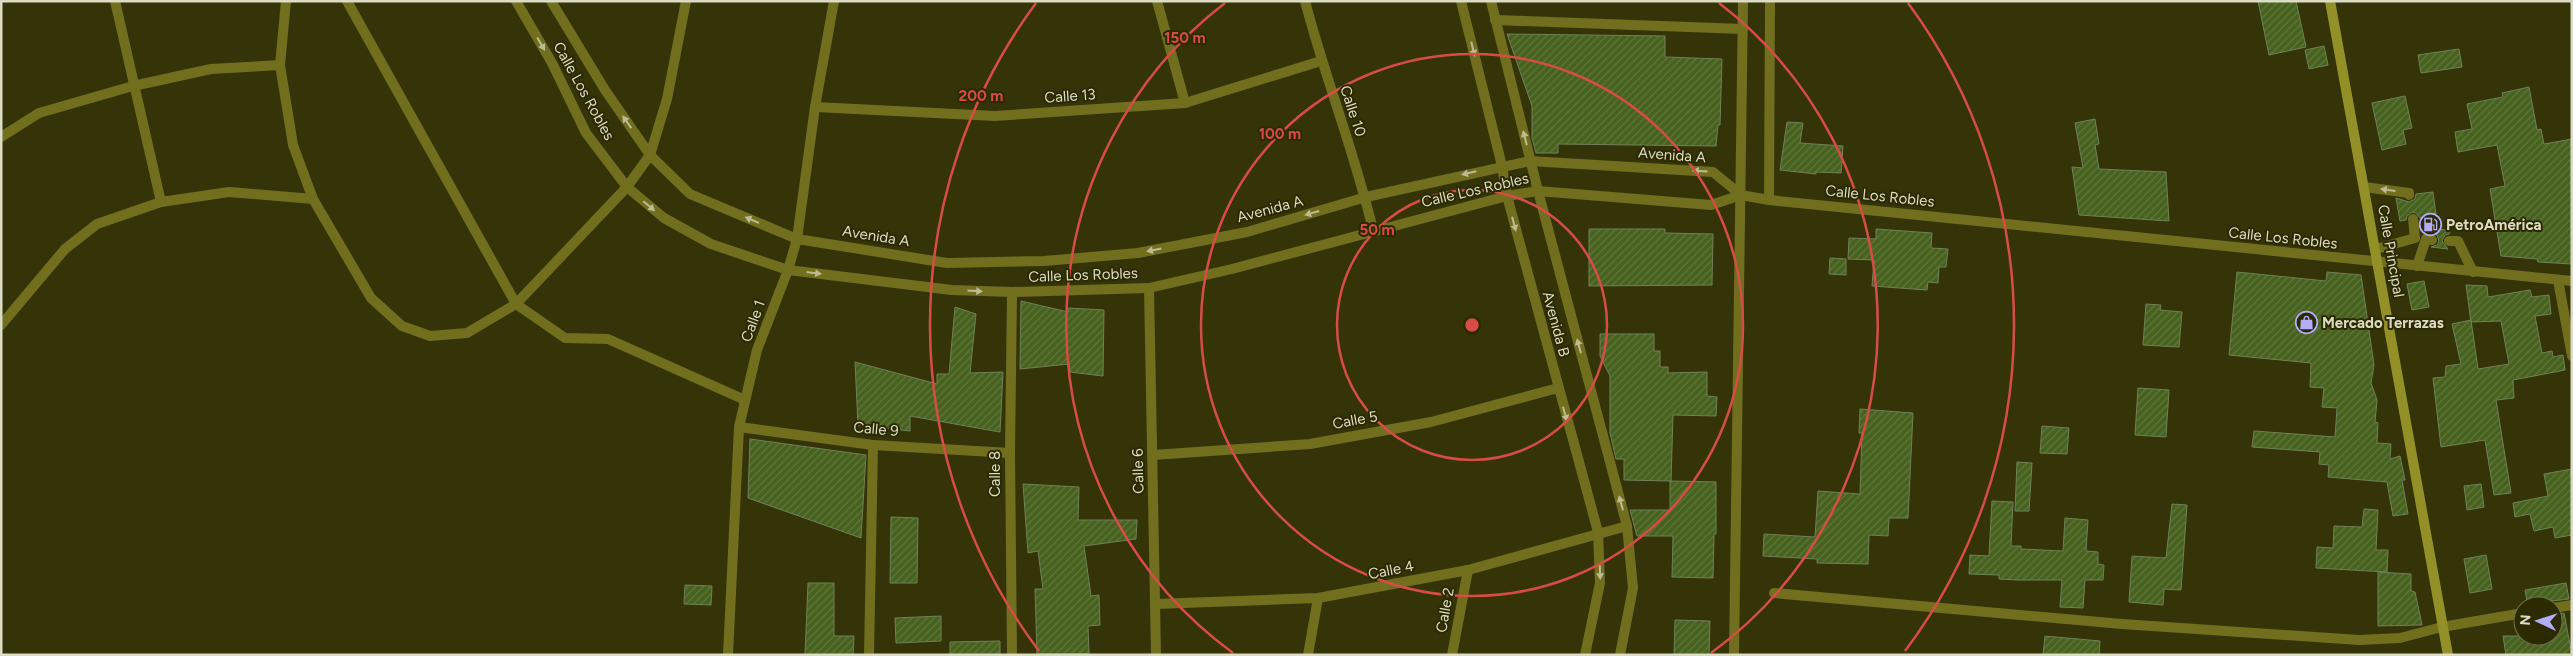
<svg xmlns="http://www.w3.org/2000/svg" width="2573" height="656" font-family="Figtree,sans-serif">
<style>
.building{fill:url(#building-hatch);stroke:#70815a}
.lines{fill:none;stroke-linecap:round;stroke-linejoin:round}
.lane{stroke:#716f1e;stroke-width:10}
.street{stroke:#716f1e;stroke-width:10}
.secondary{stroke:#939028;stroke-width:10}
.oneway{fill:#bcbb93}
.ring{fill:none;stroke:#d74c47;stroke-width:2.5}
.labels{text-anchor:middle;stroke-width:4;stroke-linejoin:round;paint-order:stroke}
.street-label{font-size:15px;fill:#dcdcc5;stroke:#2c2a00}
.poi-label{font-size:15px;font-weight:bold;fill:#dcdcc5;stroke:#2c2a00;text-anchor:start}
.centre{fill:#d74c47;stroke:#2c2a00;stroke-width:2.5}
.ring-label{font-size:15px;text-anchor:middle;font-weight:bold;fill:#d74c47;stroke:#2c2a00;stroke-width:4;stroke-linejoin:round;paint-order:stroke}
</style>
<defs>
<pattern id="building-hatch" width="6" height="6" patternUnits="userSpaceOnUse" patternTransform="scale(1.25)"><rect width="6" height="6" fill="#47611e"/><path d="M-1 1l2-2M0 6l6-6M5 7l2-2" fill="none" stroke="#61773d"/></pattern>
</defs>
<rect width="100%" height="100%" fill="#353408"/>
<g class="building">
<path d="M2258,1h38l10,46 -37,8z"/>
<path d="M1507,34l158,2v21l57,2 -2,66h-2l-2,21 -158,-2v9h-22l-4,-15v-32z"/>
<path d="M2324,46l4,19 -19,4 -4,-19z"/>
<path d="M2459,49l3,18 -41,6 -3,-18z"/>
<path d="M2529,87l8,43 4,-1 3,15 28,-5v125l-34,-2 -1,-3 -36,-3 -11,-67 15,-3 -8,-41 -39,7 -3,-20 17,-3 -5,-25 36,-7 -1,-4z"/>
<path d="M2405,96l7,32 -9,2 3,14 -24,6 -10,-47z"/>
<path d="M2095,119l4,25 -4,1 4,24 67,3 3,49 -90,-6 -7,-48 11,1 -8,-45z"/>
<path d="M1787,122l16,1 -3,20 43,3 -2,27 -25,-1v2l-36,-4z"/>
<path d="M2433,192l3,23 -16,3 -4,-5 -4,-1 -5,4 -1,4 -6,1 -4,-23 13,4 6,-3 1,-5z"/>
<path d="M1589,229h76v4l48,1 -1,51 -123,1z"/>
<path d="M1876,229l56,4 -1,15 17,1 -2,18h-7l-1,16 -10,-1 -1,8 -55,-4 2,-26 -26,-1 1,-21 27,1z"/>
<path d="M2432,229l18,1 -1,4 -4,1 -3,6 6,8 -17,-2 6,-2 2,-4 -2,-6 -5,-2z"/>
<path d="M1830,258l16,1v16l-17,-1z"/>
<path d="M2237,272l89,9 1,-9 34,3 13,90 -3,18 6,17 -2,22 3,1 -1,20 14,1 -1,15 10,-3 5,24h-3l6,34 -15,2 -6,-34 -59,-5 1,-12 -10,-1 1,-12 -68,-5 2,-16 81,6 2,-29 -15,-1 2,-19 -14,-1 1,-24 -82,-8z"/>
<path d="M2424,281l5,26 -17,3 -5,-26z"/>
<path d="M2466,285l21,1 1,11 42,-7 2,7 17,-2 2,19 -16,2 7,37 10,-2 1,6 10,-2 2,15 -52,10 1,18 -18,2 15,93 -17,2 -9,-55 -44,7 -8,-69 12,-1 1,-11 15,-2 -9,-40 19,-4 7,49 31,-5 -8,-43 -30,1z"/>
<path d="M1021,301l47,11v-4l36,2 -1,66 -33,-4 -1,-8 -49,5z"/>
<path d="M2146,304l15,1 -1,5 22,2 -3,35 -36,-2z"/>
<path d="M955,307l21,7 -6,59 33,-1 -3,60 -90,-16v15l-52,-6 -3,-63 82,22v-10h12z"/>
<path d="M1600,334h54v17h6v16h8v6l39,-1v24l10,1 -1,19 -43,-1 -2,66 -47,-1v-21h-8l-6,-26v-57l-10,-20z"/>
<path d="M2138,388l31,2 -3,47 -31,-2z"/>
<path d="M1860,409l53,4 -5,105h-19l-1,18 -19,-1 -1,29 -51,-1v-4l-54,-3 1,-22 51,3 3,-46 42,3 2,-61h-3z"/>
<path d="M2042,426l27,2 -2,26 -27,-1z"/>
<path d="M750,439l116,16 -5,83 -113,-40z"/>
<path d="M2017,462l15,1 -3,48h-14z"/>
<path d="M2572,469v66l-17,3 -2,-11 -19,4 -4,-17 -15,3 -2,-14 35,-7 -4,-22z"/>
<path d="M1670,481l46,1v52h-2l-1,44 -41,-1 1,-41h-36l-7,-26h40z"/>
<path d="M1023,484l56,3 -1,33h59l-1,19 -52,7 7,50 8,-1 1,30 -12,1 1,28h-52l-2,-65h8l-5,-38 -10,2z"/>
<path d="M2481,484l3,23 -17,3 -3,-24z"/>
<path d="M1992,501l21,1 -2,44h10v3l42,2 2,-33 23,2 -2,31 12,1v12l6,1 -1,15h-18l-2,28 -23,-1 2,-27h-45l-18,-1v-4l-30,-1 1,-19 19,1z"/>
<path d="M2172,504l15,1 -6,85 -17,-1 -1,16 -34,-3 3,-46 34,2z"/>
<path d="M2364,509l14,1 -2,40h12l-1,22 -71,-4 1,-21 16,1 1,-22 28,1z"/>
<path d="M891,517l27,1 -1,65h-27z"/>
<path d="M2486,555l6,34 -22,4 -6,-34z"/>
<path d="M2378,572l33,2v17l4,1 7,33 -44,1z"/>
<path d="M808,583h26v53h20l-1,19h-48z"/>
<path d="M2566,583l3,16 -18,2 -5,5h-18l-3,-16z"/>
<path d="M685,585l27,1 -1,19 -27,-1z"/>
<path d="M2564,613l8,42h-66l-3,-19h50v-21z"/>
<path d="M941,616v25l-45,2 -1,-25z"/>
<path d="M1675,620l35,1 -1,34h-35z"/>
<path d="M2045,636l55,5 -1,14h-56z"/>
<path d="M1000,641v14h-50v-13z"/>
</g>
<g class="lines">
<g class="lane">
<path d="M2364,187l45,6v2"/>
<path d="M2449,241h9l15,31"/>
<path d="M2376,249l39,-11 -2,-19"/>
<path d="M2417,266l9,-27 6,1"/>
<path d="M2558,280l14,76"/>
<path d="M2553,608l19,-3"/>
<path d="M2442,627l81,-14"/>
</g>
<g class="street">
<path d="M115,1l46,201"/>
<path d="M286,1l-6,64 13,80 20,54"/>
<path d="M347,1l169,303 49,34 43,1 137,61"/>
<path d="M516,1l36,62 34,70 41,54 37,31 47,26 77,26 164,20 60,2 137,-4 83,-19 275,-73 31,-5 173,14 30,-10 28,5 803,81"/>
<path d="M551,1l54,89 45,65 40,39 107,45 150,24 97,-2 94,-8 109,-21 119,-35 164,-36 183,11 28,23"/>
<path d="M1157,1l28,102"/>
<path d="M1305,1c20,77 50,152 68,229"/>
<path d="M1461,1l41,165 5,30 91,336 2,51 -15,72"/>
<path d="M1491,1l47,190 89,335 6,62 -13,67"/>
<path d="M1495,20l248,9"/>
<path d="M815,107l180,9 190,-13 136,-42"/>
<path d="M1,137l38,-24 94,-27 78,-17 69,-4"/>
<path d="M1769,200l1,-199"/>
<path d="M1149,288l7,367"/>
<path d="M1,325l64,-76 32,-25 64,-22 68,-10 84,7 58,99 31,28 28,10 37,-3 49,-29 111,-117 23,-32 17,-56 19,-98"/>
<path d="M739,427l134,18 137,8"/>
<path d="M1153,455l157,-11 121,-22 127,-34"/>
<path d="M1774,593l348,31 237,16 41,-2 42,-11"/>
<path d="M1156,604l162,-6 150,-28 159,-44"/>
<path d="M728,655l11,-228 18,-77 31,-80 9,-31 18,-132 19,-106"/>
<path d="M869,655l4,-210"/>
<path d="M1012,655l-2,-202 2,-161"/>
<path d="M1308,655l10,-57"/>
<path d="M1452,655l16,-85"/>
<path d="M1734,655l9,-654"/>
</g>
<path class="secondary" d="M2330,1l118,654"/>
</g>
<defs><path id="oneway-solid" d="M-6-.8H1V-3.2L6.5 0L1 3.2V.8H-6Z" transform="scale(1.25)"/></defs>
<g class="oneway">
<use href="#oneway-solid" transform="translate(541 44) rotate(60)"/>
<use href="#oneway-solid" transform="translate(1473 49) rotate(76)"/>
<use href="#oneway-solid" transform="translate(627 122) rotate(-125)"/>
<use href="#oneway-solid" transform="translate(1525 138) rotate(-104)"/>
<use href="#oneway-solid" transform="translate(1700 171) rotate(-176)"/>
<use href="#oneway-solid" transform="translate(1469 173) rotate(167)"/>
<use href="#oneway-solid" transform="translate(2388 190) rotate(-172)"/>
<use href="#oneway-solid" transform="translate(649 206) rotate(40)"/>
<use href="#oneway-solid" transform="translate(1312 213) rotate(164)"/>
<use href="#oneway-solid" transform="translate(752 220) rotate(-157)"/>
<use href="#oneway-solid" transform="translate(1514 224) rotate(75)"/>
<use href="#oneway-solid" transform="translate(1154 250) rotate(169)"/>
<use href="#oneway-solid" transform="translate(814 273) rotate(7)"/>
<use href="#oneway-solid" transform="translate(975 291) rotate(3)"/>
<use href="#oneway-solid" transform="translate(1579 346) rotate(-105)"/>
<use href="#oneway-solid" transform="translate(1565 414) rotate(74)"/>
<use href="#oneway-solid" transform="translate(1621 503) rotate(-105)"/>
<use href="#oneway-solid" transform="translate(1600 572) rotate(88)"/>
</g>
<g class="ring">
<circle cx="1472" cy="325" r="135"/>
<circle cx="1472" cy="325" r="271"/>
<path d="M1233 653A406 406 0 0 1 1225 3M1719 3A406 406 0 0 1 1711 653"/>
<path d="M1039 651A542 542 0 0 1 1036 3M1908 3A542 542 0 0 1 1905 651"/>
</g>
<defs>
<symbol id="fuel-ring" viewBox="-11 -11 22 22"><circle r="9.5" fill="#2c2a00" stroke="#b3adf9" stroke-width="1.5"/><path d="M-5.5-6h7V0h2V4h1.3V-2.5L3-4.5l.8-.8L6-3V5H2.5V1h-1V6h-7ZM-4.2-4.7v3.2H.2V-4.7Z" fill="#b3adf9"/></symbol>
<symbol id="shop-ring" viewBox="-11 -11 22 22"><circle r="9.5" fill="#2c2a00" stroke="#b3adf9" stroke-width="1.5"/><path d="M-5-2.5h2.3a2.7 3.5 0 0 1 5.4 0H5L5.5 6h-11ZM-1.5-2.5h3a1.5 2.3 0 0 0-3 0Z" fill="#b3adf9"/></symbol>
</defs>
<g fill-rule="evenodd">
<use href="#fuel-ring" x="2418" y="212" width="25" height="25"/>
<use href="#shop-ring" x="2294" y="310" width="25" height="25"/>
</g>
<g class="labels">
<g class="street-label">
<text transform="translate(584 91) rotate(61)" y="5">Calle Los Robles</text>
<text transform="translate(1070 96) rotate(-4)" y="5">Calle 13</text>
<text transform="translate(1353 111) rotate(72)" y="5">Calle 10</text>
<text transform="translate(1672 155) rotate(4)" y="5">Avenida A</text>
<text transform="translate(1475 190) rotate(-13)" y="5">Calle Los Robles</text>
<text transform="translate(1880 196) rotate(6)" y="5">Calle Los Robles</text>
<text transform="translate(1270 209) rotate(-15)" y="5">Avenida A</text>
<text transform="translate(876 236) rotate(9)" y="5">Avenida A</text>
<text transform="translate(2283 238) rotate(6)" y="5">Calle Los Robles</text>
<text transform="translate(2391 251) rotate(80)" y="5">Calle Principal</text>
<text transform="translate(1083 275) rotate(-2)" y="5">Calle Los Robles</text>
<text transform="translate(753 321) rotate(-70)" y="5">Calle 1</text>
<text transform="translate(1556 324) rotate(75)" y="5">Avenida B</text>
<text transform="translate(1355 420) rotate(-10)" y="5">Calle 5</text>
<text transform="translate(876 429) rotate(5)" y="5">Calle 9</text>
<text transform="translate(1138 471) rotate(-91)" y="5">Calle 6</text>
<text transform="translate(995 474) rotate(-90)" y="5">Calle 8</text>
<text transform="translate(1391 570) rotate(-11)" y="5">Calle 4</text>
<text transform="translate(1445 610) rotate(-80)" y="5">Calle 2</text>
</g>
<g class="poi-label">
<text x="2446" y="230">PetroAmérica</text>
<text x="2322" y="328">Mercado Terrazas</text>
</g>
</g>
<circle cx="1472" cy="325" r="8" class="centre"/>
<g class="ring-label">
<text x="1185" y="43">150 m</text>
<text x="981" y="101">200 m</text>
<text x="1280" y="139">100 m</text>
<text x="1377" y="235">50 m</text>
</g>
<rect width="2573" height="656" fill="none" stroke="#dcdcc5" stroke-width="5"/>
<g transform="translate(2538 621) rotate(274)"><circle r="24" fill="#2c2a00" stroke="#72714f"/>
<path d="M0-4L9 19L0 12L-9 19Z" fill="#b3adf9"/>
<text y="-8" font-size="14" font-weight="bold" text-anchor="middle" fill="#dcdcc5">N</text>
</g>
</svg>
